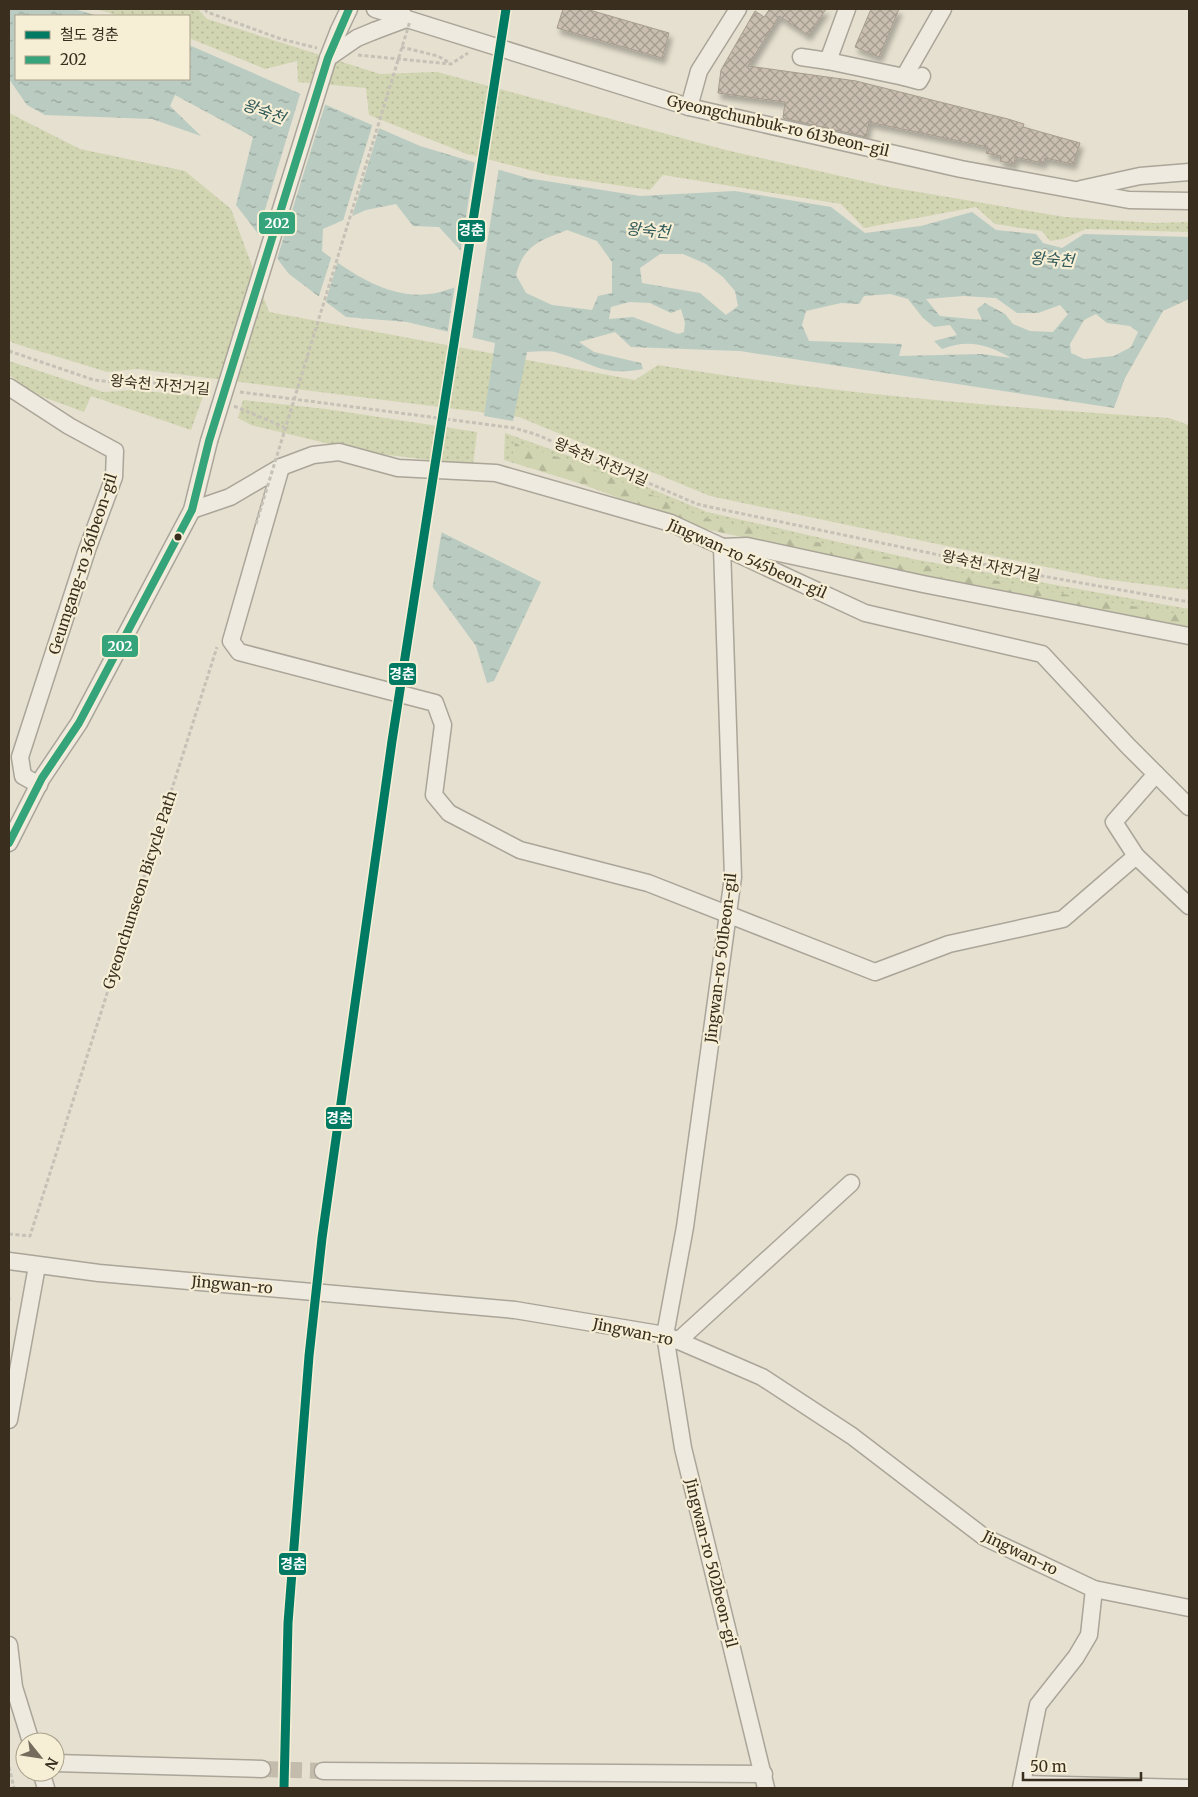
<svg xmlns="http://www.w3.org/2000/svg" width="1198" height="1797" font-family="Merriweather,'Noto Sans KR',serif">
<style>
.green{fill:url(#green-dots)}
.forest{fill:url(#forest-firs)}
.water{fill:url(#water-ripples);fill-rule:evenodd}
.pier{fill:#e5e0cf}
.building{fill:url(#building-cross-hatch);stroke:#a69c8e;filter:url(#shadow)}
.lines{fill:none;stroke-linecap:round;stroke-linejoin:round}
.minor-tunnel{stroke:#c3bcac;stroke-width:16;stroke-dasharray:16 8;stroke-linecap:butt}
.minor-casing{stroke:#aaa598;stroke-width:19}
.path{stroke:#c6c1b7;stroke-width:3;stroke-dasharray:4 2.5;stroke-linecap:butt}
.minor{stroke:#eeeae0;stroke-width:16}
.minor-bridge-casing{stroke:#aaa598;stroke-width:19;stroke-linecap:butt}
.path-bridge{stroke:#c6c1b7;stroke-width:3;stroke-dasharray:4 2.5;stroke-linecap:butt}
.minor-bridge{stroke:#eeeae0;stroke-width:16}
.bus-1-casing{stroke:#f6eed5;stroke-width:11}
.bus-1{stroke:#35a47a;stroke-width:8}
.rail-1-casing{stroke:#f6eed5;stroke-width:12}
.rail-1{stroke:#007a62;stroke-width:9}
.bus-dot{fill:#3a2e1f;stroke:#f6eed5;stroke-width:2}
.labels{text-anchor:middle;stroke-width:4.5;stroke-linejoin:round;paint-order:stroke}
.street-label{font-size:15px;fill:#3a2e1f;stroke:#f6eed5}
.water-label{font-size:16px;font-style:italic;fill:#2f5959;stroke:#f6eed5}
.line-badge{stroke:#f6eed5;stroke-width:2}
.badge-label{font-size:14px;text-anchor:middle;font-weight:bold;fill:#fff}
</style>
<defs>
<pattern id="green-dots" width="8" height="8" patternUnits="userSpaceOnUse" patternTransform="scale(1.25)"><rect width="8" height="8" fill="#d2d5b2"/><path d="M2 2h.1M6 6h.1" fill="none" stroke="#b5b799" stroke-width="1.8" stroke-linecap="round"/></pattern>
<pattern id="forest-firs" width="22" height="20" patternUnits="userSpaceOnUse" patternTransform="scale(1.25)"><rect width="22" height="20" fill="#d2d5b2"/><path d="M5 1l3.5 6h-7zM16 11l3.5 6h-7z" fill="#b5b799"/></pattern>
<pattern id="water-ripples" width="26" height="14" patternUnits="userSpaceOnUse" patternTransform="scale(1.25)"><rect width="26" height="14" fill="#bacbc1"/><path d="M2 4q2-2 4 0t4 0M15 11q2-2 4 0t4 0" fill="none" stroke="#98a59c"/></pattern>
<pattern id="building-cross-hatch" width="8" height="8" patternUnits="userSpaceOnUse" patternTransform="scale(1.25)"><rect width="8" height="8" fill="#c9beb0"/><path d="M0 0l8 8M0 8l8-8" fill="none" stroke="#a49b8f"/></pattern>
<filter id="shadow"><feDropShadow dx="3" dy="5.5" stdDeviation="2.5" flood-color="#0004"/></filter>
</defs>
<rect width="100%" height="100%" fill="#e5e0cf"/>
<g class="green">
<path d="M96,9h102l9,10 173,55 57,-2 289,78 163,37 176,30 89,6 35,-1v10l-103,-3 -23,10 -13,2 -8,-10 -47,-7 -19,-17 -112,21 -23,-24 -178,-29 -13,15 -101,-15 -82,-21 -98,-39 -3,-27 -68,-6 -1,-21 -32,8 -76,-31v-22h-69z"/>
<path d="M9,113l71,36 105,22 46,38 38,103 366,68 23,-15c169,28 340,42 511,53l20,7v165l-85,-11 -394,-83 -191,-79 -382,-48 -30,3 -94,-29 -4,-3z"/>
<path d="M9,361l94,31 29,-2 71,6 -12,34 -100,-34 -7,16 -49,-18 -26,-19z"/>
<path d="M243,400l83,9 151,23 -4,33 -110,-13 -112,-27 -13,-7z"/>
<path d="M505,433l84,30 118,49 206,47 276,50v21l-488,-102 -122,-45 -75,-23z"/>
</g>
<path class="forest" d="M515,443l72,24 118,51 335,72 149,26v14l-304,-62 -184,-40 -122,-45 -68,-22z"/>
<g class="water">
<path d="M9,9h65l24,7h-82v63h173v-34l231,101 107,32 113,18 95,-5 96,16 34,26 56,-7 51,-14 24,18 40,4 7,9 19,5 22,-14 105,3v62l-26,12 -38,67 -11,30 -374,-57 -109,-4 -16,-15 -36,10 15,10 47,11 2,6c-41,8 -49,-6 -85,-16 -9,-3 -22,-1 -31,-1l-14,69 -29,-5 11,-73 -88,-21 -61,-5 -57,-43 -53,-69 17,-68 -78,-42 -5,11 31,30 -49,-17 -107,-4 -18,-10 -18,-26zM396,204l17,22 26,1 32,35 -5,22c-12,3 -25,9 -37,10 -40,5 -77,-20 -107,-43l1,-22 43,-19zM567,230l30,11 15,21v31l-14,3 -6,14 -40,-5 -26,-12 -10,-18c8,-31 24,-34 51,-45zM660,254h23l23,10 17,13 12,14 3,15 -12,9 -26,-22 -58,-10 -2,-15zM890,294l18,5 15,19 11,9 16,-2 7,10 -23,6 8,8c26,-10 45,-5 69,9l-29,-4 -83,2 3,-12 -93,-3 -7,-16 4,-14 35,-8 18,1 5,-8zM963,296l33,2 21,15h21l22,-8 8,9 -15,18 -23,-1 -17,-7 -8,-10 -20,-11 -8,6 5,11 -42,-4 -14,-17zM629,302l21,1 21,10 10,-4 4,14 -1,9 -6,2 -45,-17 -24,2 2,-12zM1096,314l11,9 23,3 8,6 -7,15 -17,9 -30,3 -13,-6 -1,-9 14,-24z"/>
<path d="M429,526l112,56 -47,99 -7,2 -11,-37 -61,-83z"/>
</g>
<g class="pier">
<path d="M301,91l25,11 -50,160 -19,-26z"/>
<path d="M373,123l7,3 -29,94 -9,4z"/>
<path d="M475,160l24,7 -27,173 -25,-5 8,-50 9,-3 4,-20 -8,-8z"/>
<path d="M332,255l6,6 -13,43 -7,-5z"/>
<path d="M430,524l12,6 -10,61 -20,-28 15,-38z"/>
</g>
<g class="building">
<path d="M563,9h23l83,24 -7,25 -105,-30z"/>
<path d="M768,9h58l-18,26 -29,-19 -31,50 108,15 152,38 16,5 -1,3 57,16 -7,21 -28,-6 -2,5 -28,-6 -1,7 -14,-3 1,-5 -15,-3 2,-6 -119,-25 -3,15 -83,-19 2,-16 -67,-9 3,-23 34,-59 9,6 5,-7z"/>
<path d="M871,9h28l-20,48 -24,-10z"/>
</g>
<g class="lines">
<path class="minor-tunnel" d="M262,1769l61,2"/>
<defs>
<g id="minor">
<path d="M375,9l314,98 272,62 168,31 60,1"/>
<path d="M339,30l10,-21"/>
<path d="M374,31l32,-12 -3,-4"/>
<path d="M801,57l27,4 19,-52"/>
<path d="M828,61l76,16 39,-68"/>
<path d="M904,77l15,4 3,-5"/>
<path d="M689,107l10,-36 39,-62"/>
<path d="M1081,189l59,-13 49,-4"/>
<path d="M9,387l60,39 46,25 -1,26 -27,73 -67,207 3,19 16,9"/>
<path d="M281,467l-50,174 8,11 196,51 8,22 -9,70 15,18 71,37 128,33 227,89 74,-28 114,-25 73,-63"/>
<path d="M192,510l38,-13 51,-30 32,-12 26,-3 59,16 98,5 175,50 194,90 177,41 86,92 61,61"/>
<path d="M1156,774l-42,48 22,34 53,50"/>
<path d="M9,843l33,-65 37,-55 113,-213 17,-69"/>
<path d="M9,1261l90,12 416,37 150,25 97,42 90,59 132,101 110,52 95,19"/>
<path d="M678,1341l173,-158"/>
<path d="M9,1420l28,-154"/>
<path d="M9,1645l5,42 17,55"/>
<path d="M55,1763l207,6"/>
<path d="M323,1771l441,3"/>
<path d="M41,1772l5,16"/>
<path d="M1022,1784l166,4"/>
<path d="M766,1788l-83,-340 -18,-113 20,-108 48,-350 -11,-330 25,-1 176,38 266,52"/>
<path d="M1021,1788l17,-83 38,-48 13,-22 5,-46"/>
</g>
</defs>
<use href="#minor" class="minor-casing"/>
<g class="path">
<path d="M205,9l2,3 74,27 36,9"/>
<path d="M401,47l37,9 10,6"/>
<path d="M358,55l93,9 17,-11"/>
<path d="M9,351l85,29 29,3 14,-2 74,8"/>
<path d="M195,389l12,5"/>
<path d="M240,392l274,36 21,6 162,70 13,3 315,66 164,29"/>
<path d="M234,406l50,21"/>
<path d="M9,1234l21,2 187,-589"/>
<path d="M9,1297v5"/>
<path d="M9,1767l5,21"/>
</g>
<use href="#minor" class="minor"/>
<defs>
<g id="minor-bridge">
<path d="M328,58l29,-20 17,-7"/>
<path d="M209,441l119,-383 11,-28"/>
</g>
</defs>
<use href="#minor-bridge" class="minor-bridge-casing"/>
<path class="path-bridge" d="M256,524l154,-503"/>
<use href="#minor-bridge" class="minor-bridge"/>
<defs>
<path id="bus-1" d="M9,843l33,-65 37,-55 113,-213 17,-69 119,-383 21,-49"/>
</defs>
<use href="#bus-1" class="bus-1-casing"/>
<use href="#bus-1" class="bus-1"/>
<defs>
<path id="rail-1" d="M284,1788l4,-165 21,-267 13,-118 70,-497 114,-732"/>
</defs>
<use href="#rail-1" class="rail-1-casing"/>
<use href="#rail-1" class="rail-1"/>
</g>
<circle class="bus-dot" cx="178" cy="537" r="4.5"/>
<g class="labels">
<g class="street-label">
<text transform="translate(778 126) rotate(13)" y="5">Gyeongchunbuk-ro 613beon-gil</text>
<text transform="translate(160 385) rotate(5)" y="5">왕숙천 자전거길</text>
<text transform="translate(601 462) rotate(23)" y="5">왕숙천 자전거길</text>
<text transform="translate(747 559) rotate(24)" y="5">Jingwan-ro 545beon-gil</text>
<text transform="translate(83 564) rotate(-72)" y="5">Geumgang-ro 361beon-gil</text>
<text transform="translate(991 566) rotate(12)" y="5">왕숙천 자전거길</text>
<text transform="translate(140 890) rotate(-72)" y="5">Gyeonchunseon Bicycle Path</text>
<text transform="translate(721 958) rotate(-83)" y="5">Jingwan-ro 501beon-gil</text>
<text transform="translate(232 1285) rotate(5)" y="5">Jingwan-ro</text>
<text transform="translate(633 1332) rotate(12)" y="5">Jingwan-ro</text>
<text transform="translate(1020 1553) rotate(26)" y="5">Jingwan-ro</text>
<text transform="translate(711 1563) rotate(76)" y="5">Jingwan-ro 502beon-gil</text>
</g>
<g class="water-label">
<text transform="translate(264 111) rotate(20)" y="6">왕숙천</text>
<text transform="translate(648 230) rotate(5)" y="6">왕숙천</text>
<text transform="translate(1052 259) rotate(4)" y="6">왕숙천</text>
</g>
</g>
<g class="line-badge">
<rect x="258" y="211" width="38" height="24" rx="5" fill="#35a47a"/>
<rect x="457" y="219" width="29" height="24" rx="5" fill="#007a62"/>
<rect x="101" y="634" width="38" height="24" rx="5" fill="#35a47a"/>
<rect x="388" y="662" width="29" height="24" rx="5" fill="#007a62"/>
<rect x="325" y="1106" width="28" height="24" rx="5" fill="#007a62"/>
<rect x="278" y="1552" width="29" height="24" rx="5" fill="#007a62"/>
</g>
<g class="badge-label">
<text x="277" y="228">202</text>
<text x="471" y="235">경춘</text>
<text x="120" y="651">202</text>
<text x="402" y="679">경춘</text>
<text x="339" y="1123">경춘</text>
<text x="293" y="1569">경춘</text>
</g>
<rect width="1198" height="1797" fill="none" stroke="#3a2e1f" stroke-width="20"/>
<rect x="15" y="15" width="175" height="65" fill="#f6eed5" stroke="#aba18c"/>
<rect x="25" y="31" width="25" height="8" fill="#007a62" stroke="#aba18c"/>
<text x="60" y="40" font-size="15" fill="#3a2e1f">철도 경춘</text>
<rect x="25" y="56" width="25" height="8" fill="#35a47a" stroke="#aba18c"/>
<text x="60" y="65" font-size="15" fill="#3a2e1f">202</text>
<g transform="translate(40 1757) rotate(120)"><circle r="24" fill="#f6eed5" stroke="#aba18c"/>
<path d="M0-4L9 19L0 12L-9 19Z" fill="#766c5d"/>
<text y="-8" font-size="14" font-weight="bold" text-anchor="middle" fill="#3a2e1f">N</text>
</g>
<path d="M1023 1772v8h118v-8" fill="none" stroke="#3a2e1f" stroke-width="2.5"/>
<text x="1030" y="1772" font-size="15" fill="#3a2e1f" stroke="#f6eed5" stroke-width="4" paint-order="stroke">50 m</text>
</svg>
